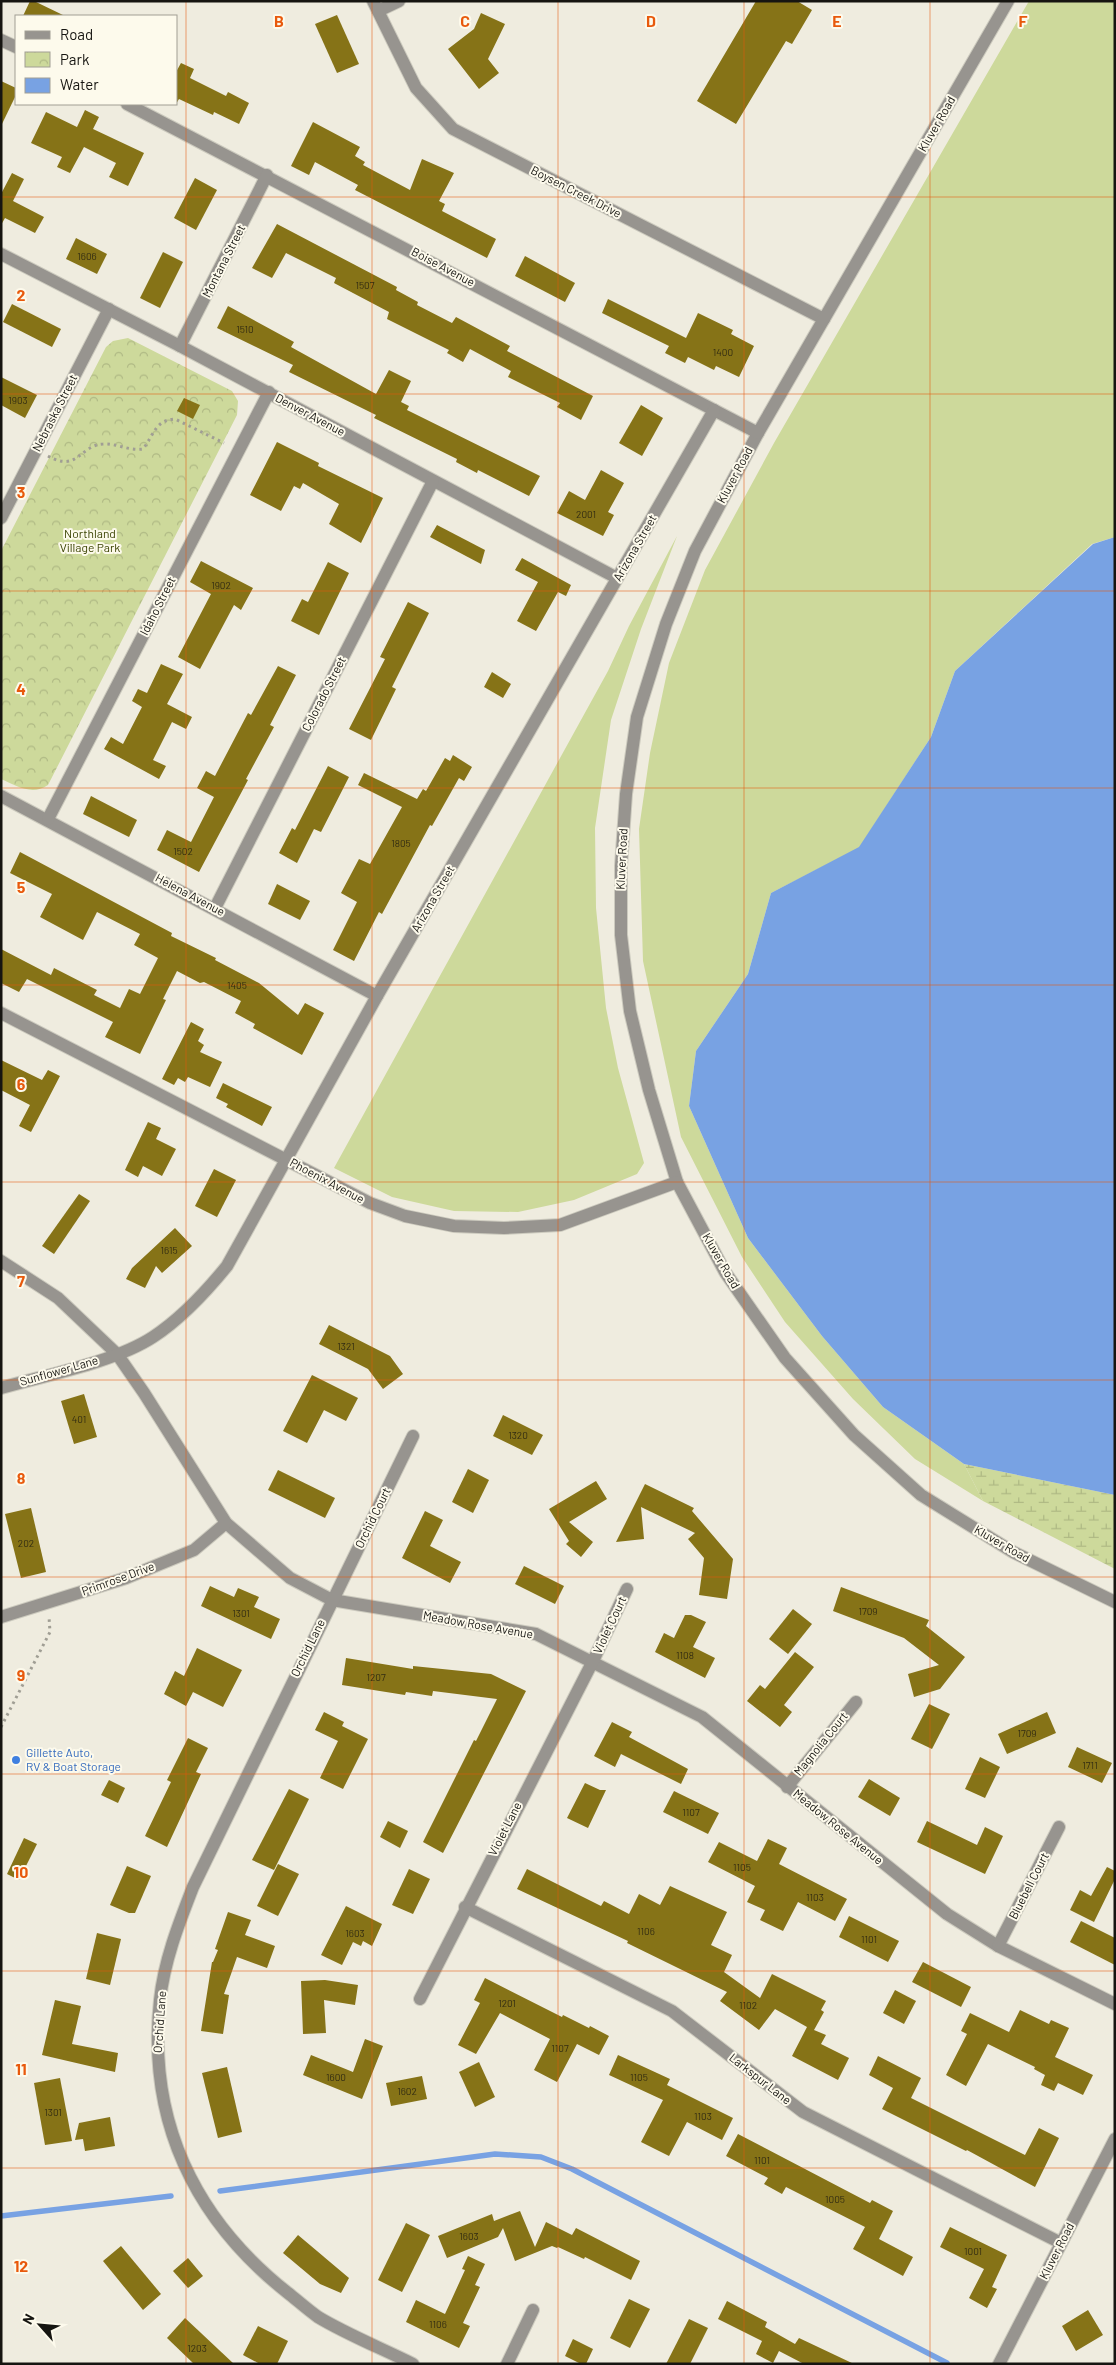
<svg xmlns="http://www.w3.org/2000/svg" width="1116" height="2365" font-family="Barlow,sans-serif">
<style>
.green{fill:#cdd99b}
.wetland{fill:url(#wetland-marsh)}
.park{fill:url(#park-crowns)}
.water{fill:#78a2e3}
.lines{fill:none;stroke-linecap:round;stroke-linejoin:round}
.stream{stroke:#78a2e3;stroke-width:5.5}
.building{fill:#867317}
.minor-casing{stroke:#cccabe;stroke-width:14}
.path{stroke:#a09e94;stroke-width:3;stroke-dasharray:2.5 4;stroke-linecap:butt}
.minor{stroke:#97948f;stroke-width:12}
.grid{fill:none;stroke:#e8590c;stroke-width:1;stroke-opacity:0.55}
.shop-dot{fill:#3f7fe0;stroke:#fdfaec;stroke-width:2}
.labels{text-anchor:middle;stroke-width:4;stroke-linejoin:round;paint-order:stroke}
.number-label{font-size:10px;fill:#322c12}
.street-label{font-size:12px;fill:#161511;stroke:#fdfaec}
.park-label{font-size:12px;fill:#3a4302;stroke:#fdfaec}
.shop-label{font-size:12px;fill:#366cbe;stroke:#fdfaec;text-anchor:start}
.grid-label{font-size:16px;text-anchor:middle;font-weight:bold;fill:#e8590c;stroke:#fdfaec;stroke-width:4;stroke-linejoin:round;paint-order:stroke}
</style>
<defs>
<pattern id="wetland-marsh" width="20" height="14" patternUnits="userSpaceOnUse" patternTransform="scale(1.25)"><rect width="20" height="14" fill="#cdd99b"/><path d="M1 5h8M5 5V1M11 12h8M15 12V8" fill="none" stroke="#afb984"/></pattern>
<pattern id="park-crowns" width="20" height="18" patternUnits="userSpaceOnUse" patternTransform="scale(1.25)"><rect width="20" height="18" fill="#cdd99b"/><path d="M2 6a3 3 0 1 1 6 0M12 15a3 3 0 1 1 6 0" fill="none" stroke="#afb984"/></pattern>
</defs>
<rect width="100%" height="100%" fill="#efecdf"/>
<g class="green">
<path d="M1029,1h86v536l-23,7 -137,127 -24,66 -72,111 -88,45 -23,81 -52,77 -7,55 59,132 74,98 61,71 81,57 19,37 -68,-42 -62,-60 -68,-77 -43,-65 -61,-120 -38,-176 -4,-132 11,-76 19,-90 36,-93 69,-127z"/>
<path d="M677,536l-36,93 -30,91 -16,108 1,80 10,100 12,60 26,95 -7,11 -63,26 -56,12 -64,-1 -62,-14 -58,-29 274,-497 21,-45z"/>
</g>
<path class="wetland" d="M964,1464l151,31v74l-132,-68z"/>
<path class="park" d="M128,338l104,53 6,10 -1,14 -189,370c-16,11 -31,1 -47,-6v-228l105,-204 7,-6z"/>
<path class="water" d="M1115,537v958l-151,-31 -81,-57 -61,-71 -74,-98 -59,-132 7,-55 52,-77 23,-81 88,-46 72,-110 24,-66 138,-127z"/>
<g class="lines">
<g class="stream">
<path d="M220,2191l275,-37 46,3 31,12 375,194"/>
<path d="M1,2216l170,-20"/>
</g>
</g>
<g class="building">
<path d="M30,1h4l31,15h-42z"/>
<path d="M756,1h41l15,9 -20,34 -6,-3 -50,83 -39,-23z"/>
<path d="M481,13l24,11 -17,35 11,14 -20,16 -31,-40 26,-20z"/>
<path d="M337,15l22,49 -22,9 -22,-49z"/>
<path d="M181,63l13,6 -4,9 36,18 2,-4 21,11 -10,21 -25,-12 -1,3 -34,-16 -3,5v-32z"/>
<path d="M1,81l15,7v7l-15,31z"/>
<path d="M85,110l14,7 -6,12 51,24 -16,33 -19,-9 7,-14 -32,-16 -14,26 -13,-6 5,-10 -31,-14 15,-31 31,15z"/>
<path d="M313,122l47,25 -5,9 10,6 -2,3 47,25 12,-31 32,14 -15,28 6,3 -3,7 54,28 -9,19 -132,-68 3,-5 -43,-23 -6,13 -18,-9z"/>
<path d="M12,173l12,6 -11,22 31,16 -9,16 -30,-15 -4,7v-31z"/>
<path d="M195,178l22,12 -21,40 -22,-12z"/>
<path d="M277,224l120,63 -1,3 22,12 -1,3 35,18 4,-6 54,29 -3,5 86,45 -12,24 -24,-13 3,-4 -52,-26 3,-6 -41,-22 -7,13 -16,-9 2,-3 -62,-31 2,-7 -55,-29 2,-5 -50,-25 -14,25 -20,-10z"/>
<path d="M76,238l31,16 -10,20 -31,-15z"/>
<path d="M163,252l20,10 -23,46 -20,-10z"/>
<path d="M525,256l50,27 -10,19 -50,-26z"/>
<path d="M608,299l78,39 12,-25 35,17 -2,4 23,12 -15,31 -23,-11 -2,4 -26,-13 -3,6 -20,-10 4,-7 -67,-33z"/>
<path d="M12,304l49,25 -9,18 -49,-25z"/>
<path d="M228,306l66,36 -3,5 85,47 13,-24 22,11 -10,21 8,4 -2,4 133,66 -11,20 -51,-26 -1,3 -21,-11 1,-3 -83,-41 2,-3 -87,-43 4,-7 -76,-37z"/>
<path d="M1,377l36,18 -12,23 -24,-13z"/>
<path d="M184,398l16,7 -7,14 -16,-8z"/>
<path d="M641,405l22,13 -21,38 -23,-13z"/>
<path d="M277,442l42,21 -1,3 65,32 -22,45 -32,-19 10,-20 -36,-21 -3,6 -6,-3 -13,25 -31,-16z"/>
<path d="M601,470l23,13 -16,29 6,3 -11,21 -46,-23 12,-22 16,9z"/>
<path d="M437,525l48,25 -4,14 -51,-27z"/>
<path d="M522,558l49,27 -5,11 -8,-4 -22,39 -19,-10 21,-39 -23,-12z"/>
<path d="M201,561l52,27 -12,22 -7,-5 -34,64 -22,-12 33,-63 -21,-12z"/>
<path d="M328,562l21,11 -30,62 -28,-14 11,-22 6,3z"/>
<path d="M408,602l21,11 -37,74 4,2 -25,51 -22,-11 36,-70 -5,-2z"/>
<path d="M161,664l22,10 -16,30 25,13 -6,12 -14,-7 -19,38 13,6 -7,13 -55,-30 7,-12 12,7 19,-37 -10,-6 6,-12 9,4z"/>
<path d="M278,666l18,9 -26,50 4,2 -28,52 2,1 -49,92 -42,-22 10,-20 24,12 23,-45 -17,-9 9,-17 9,5 33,-63 3,2z"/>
<path d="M492,672l19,12 -8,14 -19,-11z"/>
<path d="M453,755l19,12 -8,14 -5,-3 -27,48 -2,-1 -48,89 -3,-2 -25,49 -21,-11 24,-48 -16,-9 18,-34 11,5 32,-57 -44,-22 6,-12 53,26 6,-10 3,2 19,-33 5,3z"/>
<path d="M328,766l21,11 -28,55 -7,-3 -17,34 -18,-10 13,-25 3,2z"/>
<path d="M91,796l46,24 -8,17 -46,-23z"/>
<path d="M20,852l152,81 -1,3 45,22 -1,2 44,23 39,32 7,-12 19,10 -22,42 -49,-27 2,-4 -20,-11 6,-12 -37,-19 -4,1 -23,-12 -14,28 3,1 -26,54 -35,-17 8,-15 -86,-43 -8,13 -18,-9v-34l50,26 3,-7 43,22 -3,5 26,13 9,-19 11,5 18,-36 -24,-13 6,-11 -43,-22 -14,28 -43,-23 12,-23 -42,-21z"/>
<path d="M277,884l33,17 -10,19 -32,-16z"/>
<path d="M191,1022l13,7 -6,12 6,4 -4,7 22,10 -12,25 -22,-10 -3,5 -7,-4 -4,7 -12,-6z"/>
<path d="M1,1060l41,20 6,-10 12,6 -29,56 -12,-6 11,-21 -29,-15z"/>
<path d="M223,1083l49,24 -10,19 -36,-19 2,-3 -12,-6z"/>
<path d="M148,1122l13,6 -5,11 20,10 -14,27 -19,-10 -5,11 -13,-7z"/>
<path d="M214,1169l22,11 -19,37 -22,-11z"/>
<path d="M79,1194l11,7 -36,53 -12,-8z"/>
<path d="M175,1228l17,18 -30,27 -6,-7 -11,22 -19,-9 6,-11z"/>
<path d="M329,1325l61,31 13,18 -20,15 -15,-20 -49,-25z"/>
<path d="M312,1375l46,23 -12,23 -22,-11 -17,33 -24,-12z"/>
<path d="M84,1394l13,43 -23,7 -13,-43z"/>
<path d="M503,1415l40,20 -11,20 -39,-19z"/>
<path d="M468,1469l21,11 -16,33 -21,-11z"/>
<path d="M278,1470l57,28 -10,20 -57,-28z"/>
<path d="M596,1481l11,18 -38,23 24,20 -12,15 -15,-13 3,-3 -20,-32z"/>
<path d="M645,1484l49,24 -2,3 41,48 -6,40 -28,-4 5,-37 -16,-19 7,-6 -54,-26 3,32 -28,3z"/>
<path d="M31,1508l15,64 -25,6 -16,-64z"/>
<path d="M425,1511l18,9 -13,26 31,16 -11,21 -48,-25z"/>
<path d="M524,1566l40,20 -9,18 -40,-20z"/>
<path d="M210,1586l24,11 4,-9 21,9 -5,10 26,12 -9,20 -70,-33z"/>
<path d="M841,1587l88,33 -3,6 39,31 -25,32 -26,8 -6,-23 31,-9 -35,-27 -71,-27z"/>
<path d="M793,1609l19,15 -24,30 -19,-15z"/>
<path d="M685,1615h6l15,7 -13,25 22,11 -10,20 -50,-26 9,-19 10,5z"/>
<path d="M197,1648l45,22 -19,37 -30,-15 -7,14 -22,-12 11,-23 9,5z"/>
<path d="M795,1652l19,15 -30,38 8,7 -12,15 -33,-26 13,-16 5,4z"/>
<path d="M346,1658l67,11v-3l78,8 35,17 -83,162 -20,-11 51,-102 2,1 21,-42 -64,-8 -1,5 -26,-4 -1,3 -63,-10z"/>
<path d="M929,1704l21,10 -18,35 -21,-10z"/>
<path d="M324,1712l20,10 -2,4 26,13 -25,50 -23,-11 18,-37 -23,-11z"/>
<path d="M1047,1712l9,21 -49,21 -9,-20z"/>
<path d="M612,1722l20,10 -3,5 59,32 -7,15 -60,-30 -6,13 -21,-11z"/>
<path d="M188,1738l20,10 -12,24 5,2 -34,73 -22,-11 26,-54 -4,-2z"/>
<path d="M1077,1747l35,16 -10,20 -34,-16z"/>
<path d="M980,1757l20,10 -15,31 -20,-9z"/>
<path d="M869,1779l31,19 -10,18 -32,-19z"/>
<path d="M109,1780l16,8 -7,15 -17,-8z"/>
<path d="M585,1783l15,7h6l-18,38 -21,-10z"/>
<path d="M289,1789l20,10 -35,71 -22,-10z"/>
<path d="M674,1791l45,22 -11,21 -45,-22z"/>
<path d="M388,1821l20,10 -8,17 -20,-11z"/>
<path d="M927,1821l50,24 8,-18 18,9 -18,38 -68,-32z"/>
<path d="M24,1838l13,6 -18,36 -12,-6z"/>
<path d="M768,1839l19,9 -8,16 68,35 -12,22 -37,-19 -15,29 -23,-11 5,-10 -18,-8 8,-16 -47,-24 11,-20 38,19z"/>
<path d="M278,1864l21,10 -21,42 -21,-10z"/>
<path d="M127,1866l24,10 -16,37h-6l-19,-8z"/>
<path d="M1107,1867l8,4v8l-21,43 -24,-12 10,-20 11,6z"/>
<path d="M409,1869l21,10 -17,35 -21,-9z"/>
<path d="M527,1869l74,37 3,-5 25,13 10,-20 21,11 10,-19 57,26 -16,33 21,10 -8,17 36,26 12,-24 54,27 -5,9 3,2 -10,18 12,5 -5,9 28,14 -11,22 -46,-24 15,-29 -32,-18 -16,21 -39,-29 7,-9 -100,-49 1,-2 -111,-52z"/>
<path d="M346,1906l36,18 -10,22 -9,-5 -2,5 -8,-4 -11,23 -21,-10z"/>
<path d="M228,1912l23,8 -6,15 30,11 -8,22 -30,-11 -13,37 5,1 -6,39 -22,-3 11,-69h1l5,-12 -3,-1z"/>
<path d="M849,1916l50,25 -11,21 -49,-25z"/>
<path d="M1081,1921l34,17v27l-45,-23z"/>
<path d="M97,1933l24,6 -11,46 -24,-6z"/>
<path d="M923,1962l48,25 -10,20 -49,-25z"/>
<path d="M485,1978l77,39 1,-2 26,13 1,-2 19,10 -10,19 -22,-11 -20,38 -23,-12 16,-31 -50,-26 -24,41 -18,-9 22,-42 -6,-3z"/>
<path d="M325,1980l33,5 -3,20 -31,-5 2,33 -23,1 -2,-53z"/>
<path d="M895,1990l21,11 -12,23 -21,-11z"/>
<path d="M55,2000l26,6 -9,38 46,9 -3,19 -73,-17z"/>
<path d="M1020,2010l29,14 2,-4 18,8 -14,29 38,18 -10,20 -25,-12 -4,8 -13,-6 4,-10 -11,-6 1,-2 -47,-23 -22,42 -20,-11 21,-41 -6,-3 9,-18 39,19z"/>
<path d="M365,2039l18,7 -21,53 -59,-24 8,-20 42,17z"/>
<path d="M618,2055l52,24 -3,6 66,33 -11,22 -35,-18 -18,34 -28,-14 22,-42 -54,-25z"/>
<path d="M878,2056l43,22 -10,20 114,57 14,-27 20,10 -24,49 -68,-37 -1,1 -84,-42 11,-21 -24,-13z"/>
<path d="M479,2062l16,35 -20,10 -16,-35z"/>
<path d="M227,2067l15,65 -24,6 -16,-65z"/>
<path d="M422,2076l5,23 -36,7 -5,-23z"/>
<path d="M60,2078l12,63 -27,4 -11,-62z"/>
<path d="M110,2117l5,29 -30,5 -2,-12 -8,1 4,-17z"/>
<path d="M738,2134l132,69 2,-3 21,11 -14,28 34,18 -10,19 -50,-27 12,-22 -79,-40 -4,7 -18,-10 4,-6 -42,-22z"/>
<path d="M520,2211l15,36 11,-25 26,13 4,-7 64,33 -9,19 -46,-23 -1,2 -26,-12 -1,1 -5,-2 -37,15 -12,-33 -5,9 -51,21 -9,-22 54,-22 2,7z"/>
<path d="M406,2223l24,12 -28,57 -24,-12z"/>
<path d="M950,2227l57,28 -15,32 5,2 -10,19 -18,-10 15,-29 -44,-22z"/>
<path d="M298,2235l51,43 -8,15 -21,-9 -37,-31z"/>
<path d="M121,2246l40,48 -18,16 -40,-49z"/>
<path d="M468,2256l17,8 -10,21 5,2 -17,36 7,3 -11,22 -53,-26 10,-22 29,14 20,-44 -3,-1z"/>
<path d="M188,2258l15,18 -15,12 -15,-17z"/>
<path d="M629,2299l21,10 -20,39 -20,-10z"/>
<path d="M727,2301l40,21 -2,5 30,17 4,-6 55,26h-50l-25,-13 -6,12 -17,-9 6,-13 -44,-22z"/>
<path d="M1088,2310l15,25 -27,16 -14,-25z"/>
<path d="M185,2318l49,46h-40l-27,-26z"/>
<path d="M689,2319l19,9 -18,36h-24z"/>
<path d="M258,2326l30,15 -11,23h-17l-17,-9z"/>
<path d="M573,2339l20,10 -7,15h-5l-16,-8z"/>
</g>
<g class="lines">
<defs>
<g id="minor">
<path d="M373,1l43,87 37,41 371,190"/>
<path d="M1008,1l-250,432 -63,118 -29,73 -29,93 -11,77 -5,72v69l9,76 19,79 28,92 48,90 60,86 69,77 67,60 92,57 102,50"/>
<path d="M378,11l21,-10"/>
<path d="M1,40l15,7"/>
<path d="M127,104l631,329"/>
<path d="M1,254l179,92 437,232"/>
<path d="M180,346l87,-171"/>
<path d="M1,518l108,-209"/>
<path d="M1,796l376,200"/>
<path d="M48,819l221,-427"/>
<path d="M215,908l218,-427"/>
<path d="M1,1013l369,190 35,13 49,10 50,2 56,-3 117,-43"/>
<path d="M1,1261l57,37 59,56 27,39 82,130 64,55 42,22 204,34 166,83 245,197 51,32 117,58"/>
<path d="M1,1388c45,-13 114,-26 152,-51 29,-19 52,-44 74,-71l150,-270 337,-586"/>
<path d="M1,1617l125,-39 68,-28 32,-27"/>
<path d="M787,1787l69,-85"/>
<path d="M465,1907l207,104 131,101 258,131"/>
<path d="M998,1946l61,-119"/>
<path d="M420,1999l173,-338 34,-72"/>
<path d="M413,2364c-30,-15 -67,-30 -95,-47 -10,-7 -20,-16 -30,-24 -94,-74 -141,-173 -128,-293 4,-39 19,-77 33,-113l220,-451"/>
<path d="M507,2364l26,-54"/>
<path d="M999,2364l116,-225"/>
</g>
</defs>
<use href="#minor" class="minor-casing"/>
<g class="path">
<path d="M48,456c30,17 32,-11 55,-12 13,-1 25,7 40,5 11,-14 12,-29 32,-30l49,24"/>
<path d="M1,1727l49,-95 -1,-15"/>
</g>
<use href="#minor" class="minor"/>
</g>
<path class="grid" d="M186,1v2363M372,1v2363M558,1v2363M744,1v2363M930,1v2363M1,197h1114M1,394h1114M1,591h1114M1,788h1114M1,985h1114M1,1182h1114M1,1380h1114M1,1577h1114M1,1774h1114M1,1971h1114M1,2168h1114"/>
<circle class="shop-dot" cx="16" cy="1760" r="5"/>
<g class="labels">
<g class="number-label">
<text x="87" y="260">1606</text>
<text x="365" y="289">1507</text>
<text x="245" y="333">1510</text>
<text x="723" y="356">1400</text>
<text x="18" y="404">1903</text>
<text x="586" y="518">2001</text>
<text x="221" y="589">1902</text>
<text x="401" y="847">1805</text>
<text x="183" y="855">1502</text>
<text x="237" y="989">1405</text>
<text x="169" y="1254">1615</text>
<text x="346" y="1350">1321</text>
<text x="79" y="1423">401</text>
<text x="518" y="1439">1320</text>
<text x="26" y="1547">202</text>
<text x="868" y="1615">1709</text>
<text x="241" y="1617">1301</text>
<text x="685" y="1659">1108</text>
<text x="376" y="1681">1207</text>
<text x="1027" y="1737">1709</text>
<text x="1090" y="1769">1711</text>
<text x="691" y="1816">1107</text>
<text x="742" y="1871">1105</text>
<text x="815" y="1901">1103</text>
<text x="646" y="1935">1106</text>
<text x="355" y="1937">1603</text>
<text x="869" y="1943">1101</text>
<text x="507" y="2007">1201</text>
<text x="748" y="2009">1102</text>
<text x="560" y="2052">1107</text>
<text x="336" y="2081">1600</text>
<text x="639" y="2081">1105</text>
<text x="407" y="2095">1602</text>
<text x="53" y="2116">1301</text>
<text x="703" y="2120">1103</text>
<text x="762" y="2164">1101</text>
<text x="835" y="2203">1005</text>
<text x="469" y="2240">1603</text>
<text x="973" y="2255">1001</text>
<text x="438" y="2328">1106</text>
<text x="197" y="2352">1203</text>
</g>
<g class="street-label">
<text transform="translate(937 124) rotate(-60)" y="4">Kluver Road</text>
<text transform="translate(576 192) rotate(27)" y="4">Boysen Creek Drive</text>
<text transform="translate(224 261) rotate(-63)" y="4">Montana Street</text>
<text transform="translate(443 267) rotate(28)" y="4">Boise Avenue</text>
<text transform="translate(55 413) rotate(-63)" y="4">Nebraska Street</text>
<text transform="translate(310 415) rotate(28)" y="4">Denver Avenue</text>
<text transform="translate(735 475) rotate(-62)" y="4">Kluver Road</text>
<text transform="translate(635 548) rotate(-60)" y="4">Arizona Street</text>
<text transform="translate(158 606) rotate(-63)" y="4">Idaho Street</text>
<text transform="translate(324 694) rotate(-63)" y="4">Colorado Street</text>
<text transform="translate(622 859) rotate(-87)" y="4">Kluver Road</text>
<text transform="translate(190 895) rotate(28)" y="4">Helena Avenue</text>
<text transform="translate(433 899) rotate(-60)" y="4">Arizona Street</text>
<text transform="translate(327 1181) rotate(28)" y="4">Phoenix Avenue</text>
<text transform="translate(721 1261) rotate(60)" y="4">Kluver Road</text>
<text transform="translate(59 1371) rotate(-16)" y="4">Sunflower Lane</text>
<text transform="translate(373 1518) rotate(-64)" y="4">Orchid Court</text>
<text transform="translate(1002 1544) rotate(30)" y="4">Kluver Road</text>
<text transform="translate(118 1579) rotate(-20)" y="4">Primrose Drive</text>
<text transform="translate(478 1625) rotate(10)" y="4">Meadow Rose Avenue</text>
<text transform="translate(610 1625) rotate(-65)" y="4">Violet Court</text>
<text transform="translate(308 1648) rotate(-64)" y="4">Orchid Lane</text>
<text transform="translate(821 1744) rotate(-51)" y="4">Magnolia Court</text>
<text transform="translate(838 1827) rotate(39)" y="4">Meadow Rose Avenue</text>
<text transform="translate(505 1829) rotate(-63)" y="4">Violet Lane</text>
<text transform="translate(1029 1886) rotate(-63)" y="4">Bluebell Court</text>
<text transform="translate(160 2022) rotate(-86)" y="4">Orchid Lane</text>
<text transform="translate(760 2079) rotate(38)" y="4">Larkspur Lane</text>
<text transform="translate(1057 2251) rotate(-63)" y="4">Kluver Road</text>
</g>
<g class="park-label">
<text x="90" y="538">Northland<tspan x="90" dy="14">Village Park</tspan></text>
</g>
<g class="shop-label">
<text x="26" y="1757">Gillette Auto,<tspan x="26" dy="14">RV &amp; Boat Storage</tspan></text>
</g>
</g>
<g class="grid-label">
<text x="279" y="27">B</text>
<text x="465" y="27">C</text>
<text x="651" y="27">D</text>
<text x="837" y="27">E</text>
<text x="1023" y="27">F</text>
<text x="21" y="301">2</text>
<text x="21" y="498">3</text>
<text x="21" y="695">4</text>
<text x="21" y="893">5</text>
<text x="21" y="1090">6</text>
<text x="21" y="1287">7</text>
<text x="21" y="1484">8</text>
<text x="21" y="1681">9</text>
<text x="21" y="1878">10</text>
<text x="21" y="2075">11</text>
<text x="21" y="2272">12</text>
</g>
<rect width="1116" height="2365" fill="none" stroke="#161511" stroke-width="5"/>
<rect x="15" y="15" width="162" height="90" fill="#fdfaec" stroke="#a19e94"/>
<rect x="25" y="31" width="25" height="8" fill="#97948f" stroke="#a19e94"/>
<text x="60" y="40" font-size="15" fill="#161511">Road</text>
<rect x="25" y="52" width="25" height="15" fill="url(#park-crowns)" stroke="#a19e94"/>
<text x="60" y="65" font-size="15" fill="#161511">Park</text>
<rect x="25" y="78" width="25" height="15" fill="#78a2e3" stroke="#a19e94"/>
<text x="60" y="90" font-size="15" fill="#161511">Water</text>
<g transform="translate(40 2325) rotate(297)" stroke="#fdfaec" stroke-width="4" paint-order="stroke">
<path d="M0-4L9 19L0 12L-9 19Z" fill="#161511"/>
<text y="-8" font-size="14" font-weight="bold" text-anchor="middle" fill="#161511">N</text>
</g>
</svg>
